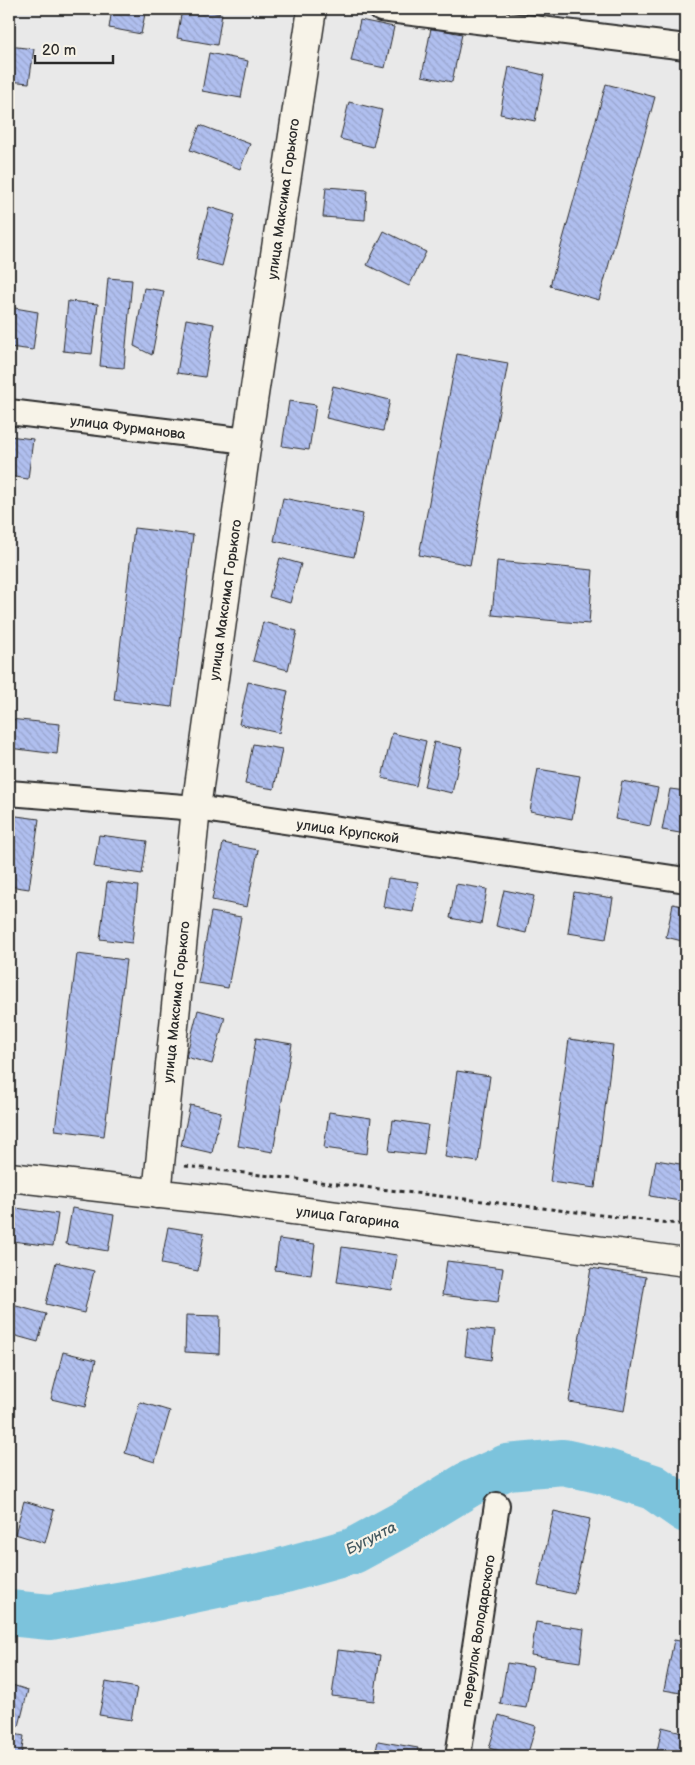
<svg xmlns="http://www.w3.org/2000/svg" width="695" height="1765" font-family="'Balsamiq Sans',sans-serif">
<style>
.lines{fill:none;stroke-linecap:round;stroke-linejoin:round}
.river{stroke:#7cc3dc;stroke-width:46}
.building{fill:url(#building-back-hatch);stroke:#2b2b2b}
.minor-casing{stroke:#2b2b2b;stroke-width:28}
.tertiary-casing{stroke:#2b2b2b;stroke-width:31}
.secondary-casing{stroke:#2b2b2b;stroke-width:31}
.path{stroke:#2b2b2b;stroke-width:3;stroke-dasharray:4 4;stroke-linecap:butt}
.minor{stroke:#f7f3e8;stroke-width:24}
.tertiary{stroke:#f7f3e8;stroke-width:28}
.secondary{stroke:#f7f3e8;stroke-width:28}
.labels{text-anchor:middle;stroke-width:4.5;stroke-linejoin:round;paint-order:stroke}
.street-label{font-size:14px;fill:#2b2b2b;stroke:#f7f3e8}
.water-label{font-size:15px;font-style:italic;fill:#435960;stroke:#f7f3e8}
</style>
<defs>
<pattern id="building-back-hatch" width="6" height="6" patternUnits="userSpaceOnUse" patternTransform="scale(1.25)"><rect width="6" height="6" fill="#b0bfef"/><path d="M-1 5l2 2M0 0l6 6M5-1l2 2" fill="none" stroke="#98a4cd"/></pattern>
</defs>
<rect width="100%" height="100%" fill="#e9e9e9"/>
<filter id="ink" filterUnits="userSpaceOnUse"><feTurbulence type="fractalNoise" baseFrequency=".02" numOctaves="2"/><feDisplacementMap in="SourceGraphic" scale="10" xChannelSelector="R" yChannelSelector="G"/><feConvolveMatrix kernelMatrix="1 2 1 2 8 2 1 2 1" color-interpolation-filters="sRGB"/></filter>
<g filter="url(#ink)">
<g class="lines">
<path class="river" d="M9,1613l41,4 86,-15 138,-29 79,-22 57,-31 59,-36 38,-17 56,-5 40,9 50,16 33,23"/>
</g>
<g class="building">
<path d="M112,9h34l-5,25 -32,-6z"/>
<path d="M182,9h12l28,5 -5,31 -40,-7z"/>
<path d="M360,20l34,7 -9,41 -34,-7z"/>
<path d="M431,28l31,6 -10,48 -30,-6z"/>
<path d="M9,46l25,3 -5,34 -20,-2z"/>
<path d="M209,53l39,8 -7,37 -39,-7z"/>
<path d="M509,67l35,8 -9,46 -35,-7z"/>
<path d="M606,84l49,13 -56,203 -49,-14z"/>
<path d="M349,102l33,8 -9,37 -33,-8z"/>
<path d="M200,125l50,19 -10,25 -50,-19z"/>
<path d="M326,187l41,3 -2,30 -42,-3z"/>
<path d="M209,207l26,8 -13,51 -26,-7z"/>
<path d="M384,231l42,21 -17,34 -42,-21z"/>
<path d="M108,278l24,2 -8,88 -24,-2z"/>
<path d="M144,288l20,3 -12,64 -18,-9z"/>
<path d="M68,301l30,3 -6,50 -29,-3z"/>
<path d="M9,307l29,5 -5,38 -24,-3z"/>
<path d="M186,319l28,5 -9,53 -28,-4z"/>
<path d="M457,354l51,9 -38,202 -51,-10z"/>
<path d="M333,386l57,14 -7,31 -57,-13z"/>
<path d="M289,401l27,4 -7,45 -27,-4z"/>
<path d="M9,436l24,3 -5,40 -19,-3z"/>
<path d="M283,498l80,16 -9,43 -80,-16z"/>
<path d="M134,528l59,7 -21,172 -58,-7z"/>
<path d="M280,558l21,6 -11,39 -21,-6z"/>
<path d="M497,561l96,9 -4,54 -97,-9z"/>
<path d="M263,622l34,9 -9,39 -35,-9z"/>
<path d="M248,682l40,9 -9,42 -40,-9z"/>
<path d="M9,719l51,5 -3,30 -48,-6z"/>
<path d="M392,733l34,8 -10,45 -34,-8z"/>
<path d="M434,742l28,6 -10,45 -28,-6z"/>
<path d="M253,744l29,5 -8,40 -29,-5z"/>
<path d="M538,769l42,7 -8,43 -42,-8z"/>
<path d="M622,781l36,7 -8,38 -35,-7z"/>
<path d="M670,789l16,2v43l-24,-4z"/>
<path d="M9,815l30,4 -10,70 -20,-3z"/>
<path d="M99,835l48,6 -5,33 -48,-7z"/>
<path d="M223,843l35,7 -11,57 -35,-7z"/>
<path d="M388,878l30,4 -5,30 -30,-5z"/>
<path d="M107,882l31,4 -6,57 -32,-4z"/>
<path d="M456,884l31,5 -6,35 -31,-6z"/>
<path d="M504,890l30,6 -8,37 -30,-7z"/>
<path d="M574,892l39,6 -7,41 -38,-6z"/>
<path d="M673,904l13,3v35l-20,-5z"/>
<path d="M211,912l30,5 -13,71 -30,-5z"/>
<path d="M77,954l49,6 -22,176 -49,-6z"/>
<path d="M198,1010l27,7 -13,47 -26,-7z"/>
<path d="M256,1038l36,6 -19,108 -35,-6z"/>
<path d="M569,1039l44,6 -18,143 -45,-6z"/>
<path d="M457,1071l33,5 -12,86 -33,-5z"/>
<path d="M190,1105l31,7 -9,41 -31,-7z"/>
<path d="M329,1112l42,6 -4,36 -43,-6z"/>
<path d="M393,1120l35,5 -4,30 -35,-4z"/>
<path d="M656,1160l30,5v37l-36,-6z"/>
<path d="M16,1208l42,6 -5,32 -41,-5z"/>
<path d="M72,1208l42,7 -6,36 -42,-7z"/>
<path d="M168,1227l36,6 -6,38 -37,-7z"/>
<path d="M279,1239l36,5 -4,31 -36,-5z"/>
<path d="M342,1247l55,8 -5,35 -55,-8z"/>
<path d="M447,1261l56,7 -5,34 -56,-7z"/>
<path d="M56,1262l38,9 -10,42 -38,-9z"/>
<path d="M591,1268l55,9 -22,134 -55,-9z"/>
<path d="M685,1289h1v30l-6,-2z"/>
<path d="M9,1304l37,10 -8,28 -29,-8z"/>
<path d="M186,1315l34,1 -1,38 -34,-2z"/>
<path d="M468,1328l27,3 -4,29 -26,-4z"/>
<path d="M63,1352l33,8 -11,47 -34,-8z"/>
<path d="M140,1402l30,9 -15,51 -30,-9z"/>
<path d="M24,1501l30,9 -9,33 -30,-9z"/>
<path d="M554,1511l36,8 -16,75 -36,-8z"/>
<path d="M536,1622l48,7 -4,33 -49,-7z"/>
<path d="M674,1640l12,2v52l-22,-4z"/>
<path d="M338,1650l42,5 -6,46 -42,-5z"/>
<path d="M507,1663l26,4 -7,41 -26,-4z"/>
<path d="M106,1682l31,6 -6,32 -32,-5z"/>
<path d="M9,1684l19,6 -9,36 -10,-3z"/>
<path d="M499,1715l37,11 -9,30h-11l-27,-8z"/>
<path d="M662,1727l24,6v23h-30z"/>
<path d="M9,1733l15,3 -3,20h-12z"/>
<path d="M378,1741l40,7 -2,8h-41z"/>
</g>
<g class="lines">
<defs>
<g id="minor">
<path d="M381,9l305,38"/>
<path d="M9,412l238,29"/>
<path d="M9,793l187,15 490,72"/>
<path d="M458,1756l39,-251"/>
</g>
<path id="tertiary" d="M157,1194l39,-386 51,-367 65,-432"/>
<path id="secondary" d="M9,1177l215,24 462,61"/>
</defs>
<use href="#minor" class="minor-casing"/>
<use href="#tertiary" class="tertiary-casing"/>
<use href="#secondary" class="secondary-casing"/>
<path class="path" d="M185,1166l501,59"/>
<use href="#minor" class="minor"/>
<use href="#tertiary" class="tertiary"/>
<use href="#secondary" class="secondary"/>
</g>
</g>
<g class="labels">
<g class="street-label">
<text transform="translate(283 199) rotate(-82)" y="5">улица Максима Горького</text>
<text transform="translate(128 427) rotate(7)" y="5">улица Фурманова</text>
<text transform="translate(225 600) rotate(-82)" y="5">улица Максима Горького</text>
<text transform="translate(348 831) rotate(8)" y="5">улица Крупской</text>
<text transform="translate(176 1002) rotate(-84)" y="5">улица Максима Горького</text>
<text transform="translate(348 1217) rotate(7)" y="5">улица Гагарина</text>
<text transform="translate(478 1631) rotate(-81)" y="5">переулок Володарского</text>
</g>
<g class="water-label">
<text transform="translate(371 1538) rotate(-27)" y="5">Бугунта</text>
</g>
</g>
<rect width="695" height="1765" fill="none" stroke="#f7f3e8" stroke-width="30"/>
<rect x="15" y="15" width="665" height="1735" fill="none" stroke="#2b2b2b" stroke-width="2" filter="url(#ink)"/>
<path d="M35 55v8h78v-8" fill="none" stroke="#2b2b2b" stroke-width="2.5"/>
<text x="42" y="55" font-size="15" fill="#2b2b2b" stroke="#f7f3e8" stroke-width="4" paint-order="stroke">20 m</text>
</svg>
